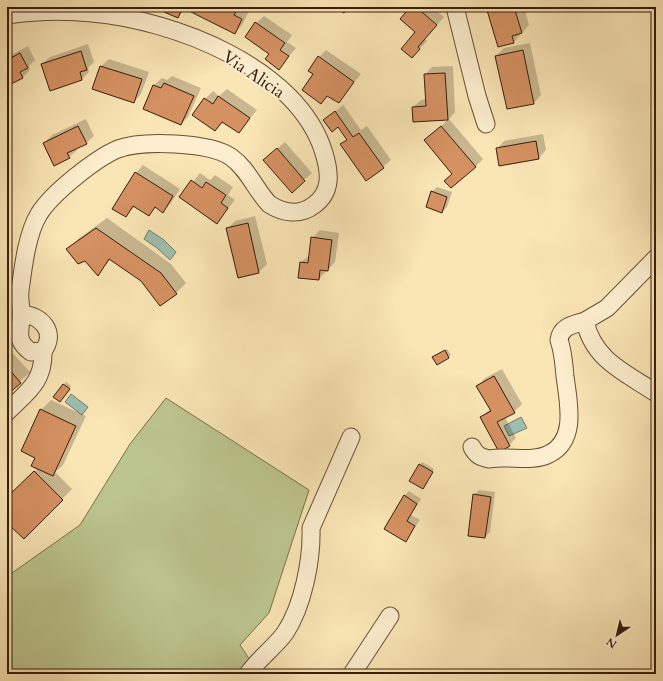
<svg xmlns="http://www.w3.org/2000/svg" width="663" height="681" font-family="Cardo,serif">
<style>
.green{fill:#bdc58e;stroke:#7a714d}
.water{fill:#9ebfb0;stroke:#757e6e}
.shadow{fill:#0003}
.building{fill:#d59162;stroke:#371d0c}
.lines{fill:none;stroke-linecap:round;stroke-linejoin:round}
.minor-casing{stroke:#684f36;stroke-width:19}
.minor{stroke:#fceece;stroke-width:17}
.labels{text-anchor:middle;stroke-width:4;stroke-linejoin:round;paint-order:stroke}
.street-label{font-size:17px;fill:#371d0c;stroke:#fceece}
</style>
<rect width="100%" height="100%" fill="#fae5b4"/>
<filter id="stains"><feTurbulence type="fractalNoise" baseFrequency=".005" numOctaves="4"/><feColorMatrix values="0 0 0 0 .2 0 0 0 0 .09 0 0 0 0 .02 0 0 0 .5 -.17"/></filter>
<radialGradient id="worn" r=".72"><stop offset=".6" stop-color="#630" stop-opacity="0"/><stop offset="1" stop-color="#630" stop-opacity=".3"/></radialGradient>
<path class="green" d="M166,398l143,92 -40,123 -29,32 19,29h-252v-102l5,1 68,-48 50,-81z"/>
<g class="water">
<path d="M149,230l15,10 12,12 -6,8 -13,-12 -13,-9z"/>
<path d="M71,394l17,13 -6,8 -17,-13z"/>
<path d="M521,417l6,11 -18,8 -5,-10z"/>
</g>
<g class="shadow">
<path d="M167,7h20l-9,10z"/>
<path d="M195,7h46l8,4 -7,14 -7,8z"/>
<path d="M411,7h21l12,10 -19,22 2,2 -15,16 5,-25z"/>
<path d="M487,7h37l5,18 -15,17 -15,4z"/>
<path d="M264,16l28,19 -5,7 9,6 -17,20 -23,-45z"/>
<path d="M530,43l11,52 -7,8 -27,5 -11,-52 8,-8z"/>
<path d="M88,44l6,18 -6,6 1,4 -7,7 -32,11 -8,-26 8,-7z"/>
<path d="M28,46l7,14 -6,6 1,4 -7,7 -15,8 -1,-28z"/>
<path d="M326,50l35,24 -23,28 -9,-7 -8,8 -2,-46z"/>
<path d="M109,59l40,13 -8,22 -7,8 -40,-13 7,-23z"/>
<path d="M453,66l2,46 -6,7 -35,2 -1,-14 8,-7 5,-1 -1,-24 7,-8z"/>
<path d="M172,76l29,12 -13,29 -7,7 -37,-16 10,-23 8,-7 5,2z"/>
<path d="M227,89l30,21 -18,22 -15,-11 -9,9 -10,-31 8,-8 6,5z"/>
<path d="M343,105l18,25 6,-4 24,34 -25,20 -25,-36 6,-5 -9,-13 -13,-6z"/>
<path d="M86,119l8,17 -8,7 -10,5 1,2 -8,7 -25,-14 8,-8z"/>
<path d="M449,119l34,40 -8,8 -22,6 -20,-40z"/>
<path d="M543,134l3,16 -7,8 -42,-9 7,-8z"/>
<path d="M285,142l27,31 -8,7 -32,-27z"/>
<path d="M143,165l37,24 -10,15 -7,8 -7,-5 -7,8 -14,-9 -9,10 10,-43z"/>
<path d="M200,173l10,7 5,-5 18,12 -5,8 7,5 -18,22 -36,-25z"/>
<path d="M437,187l15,5 -5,15 -5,5 -10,-20z"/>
<path d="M255,216l12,48 -8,8 -20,5 -12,-48 8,-8z"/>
<path d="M107,218l64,46 15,19 -10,10 -35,-12 -30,-22 -13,15 -13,-14 -17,-11 10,-10z"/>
<path d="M320,230l19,3 -4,29 -16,17 -20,-2 2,-15 9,-7 2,-17z"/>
<path d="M7,347l23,25 -23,22z"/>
<path d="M447,349l4,6 -14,9 -1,-9z"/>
<path d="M502,369l20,35 -8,8 -9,5 11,21 -7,7 -28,-28 9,-8 -12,-23 7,-8z"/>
<path d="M66,382l5,4 -9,13 -7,-2z"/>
<path d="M51,400l35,16 -23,49 -8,7 17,17 -48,49 -17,-17v-4l5,-5 -5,-4v-9l31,-31 -2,-11 5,-47z"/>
<path d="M422,462l12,7 -9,17 -5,-21z"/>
<path d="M479,490l16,2 -5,40 -5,5 -11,-42z"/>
<path d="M409,491l12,8 -10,16 9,5 -15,21 -1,-45z"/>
</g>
<g class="building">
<path d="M166,7h17l-5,11 -14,-6z"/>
<path d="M194,7h36l7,3 -3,5 8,4 -7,15 -44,-22z"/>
<path d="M334,7h14l-4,6z"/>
<path d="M410,7h6l21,18 -19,22 2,2 -8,9 -11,-9 14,-17 -15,-13z"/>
<path d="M486,7h28l8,26 -10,3 2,7 -16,4z"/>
<path d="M255,22l30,21 -5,7 9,6 -10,14 -14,-11 4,-5 -24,-17z"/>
<path d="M523,50l11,54 -27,5 -12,-53z"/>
<path d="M81,51l6,19 -7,2 2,8 -32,11 -9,-27z"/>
<path d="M20,53l8,15 -8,4 3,6 -16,8v-26z"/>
<path d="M318,56l36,26 -15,21 -12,-7 -6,8 -19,-14 11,-16 -5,-3z"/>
<path d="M100,66l42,13 -8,24 -42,-14z"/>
<path d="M445,73l3,47 -35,2 -1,-15 14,-1 -2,-32z"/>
<path d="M164,83l30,13 -13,29 -38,-16 10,-24 8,3z"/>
<path d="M218,96l32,22 -11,15 -17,-11 -7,9 -23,-16 12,-17 9,6z"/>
<path d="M335,111l18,26 6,-4 25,35 -18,13 -26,-37 7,-4 -9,-13 -6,5 -9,-12z"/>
<path d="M78,126l9,18 -20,9 3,5 -16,8 -11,-23z"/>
<path d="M441,126l35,41 -25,21 -7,-7 8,-7 -28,-34z"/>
<path d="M536,141l3,18 -40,7 -3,-18z"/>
<path d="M277,148l28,33 -13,12 -29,-33z"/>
<path d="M135,172l38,24 -10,17 -8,-6 -6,9 -16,-10 -7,11 -14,-8z"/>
<path d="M191,180l11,8 4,-6 20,13 -5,8 7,5 -11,16 -38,-27z"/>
<path d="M431,191l16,6 -5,16 -16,-6z"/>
<path d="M248,223l11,50 -21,5 -12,-50z"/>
<path d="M96,228l65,45 16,21 -17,12 -19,-25 -32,-22 -11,17 -13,-15 -7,3 -12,-15z"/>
<path d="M311,237l21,3 -4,31 -8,-1 -1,10 -21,-2 2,-16 8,1z"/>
<path d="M445,350l4,8 -12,7 -5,-8z"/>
<path d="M7,367l14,16 -14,12z"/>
<path d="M494,376l21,37 -18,9 13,24 -11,6 -19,-35 11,-6 -15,-25z"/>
<path d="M63,384l7,5 -10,13 -7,-5z"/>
<path d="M40,409l36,17 -23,50 -22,-10 4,-8 -14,-7z"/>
<path d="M419,464l14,8 -10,17 -14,-8z"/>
<path d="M34,471l29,29 -39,39 -17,-16v-7l3,-4 -3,-3v-12z"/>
<path d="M473,494l18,3 -6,41 -17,-2z"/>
<path d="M404,495l13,9 -10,17 8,5 -9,16 -22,-13z"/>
</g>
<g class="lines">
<defs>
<g id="minor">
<path d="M455,7l22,89 9,28"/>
<path d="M7,15c28,-4 56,-5 85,-2 81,7 206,54 232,140 6,20 8,39 -10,52 -14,11 -31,8 -45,-1 -14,-15 -21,-35 -38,-47 -22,-15 -89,-17 -113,-8 -22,9 -67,45 -79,65 -12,19 -16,54 -19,77 -1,7 1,14 1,21 1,19 -8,27 10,40l12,-1c14,-18 -1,-36 -22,-37"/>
<path d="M585,321l22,-13 49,-50"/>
<path d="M7,412c20,-20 37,-30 36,-61"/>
<path d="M472,447c4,8 8,10 17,12 19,-4 43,4 60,-5 29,-14 19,-53 16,-78 -1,-12 -2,-25 -6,-36 2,-14 14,-15 26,-19 8,39 41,52 71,72"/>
<path d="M248,674c10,-15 26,-26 37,-41 18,-27 27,-73 26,-105l40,-91"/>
<path d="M352,674l38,-58"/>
</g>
</defs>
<use href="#minor" class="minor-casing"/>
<use href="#minor" class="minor"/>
</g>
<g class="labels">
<g class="street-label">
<text transform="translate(254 74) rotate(34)" y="6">Via Alicia</text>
</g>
</g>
<rect width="663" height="681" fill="none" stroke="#fae5b4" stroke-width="24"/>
<rect x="8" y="8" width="647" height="665" fill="none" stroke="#371d0c" stroke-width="2"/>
<rect x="12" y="12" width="639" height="657" fill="none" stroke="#371d0c"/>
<g transform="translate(617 635) rotate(215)" stroke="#fceece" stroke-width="3" paint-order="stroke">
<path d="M0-3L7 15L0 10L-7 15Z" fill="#371d0c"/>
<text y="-6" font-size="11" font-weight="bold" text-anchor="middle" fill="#371d0c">N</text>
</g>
<rect width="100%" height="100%" filter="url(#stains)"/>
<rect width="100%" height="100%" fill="url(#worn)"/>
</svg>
